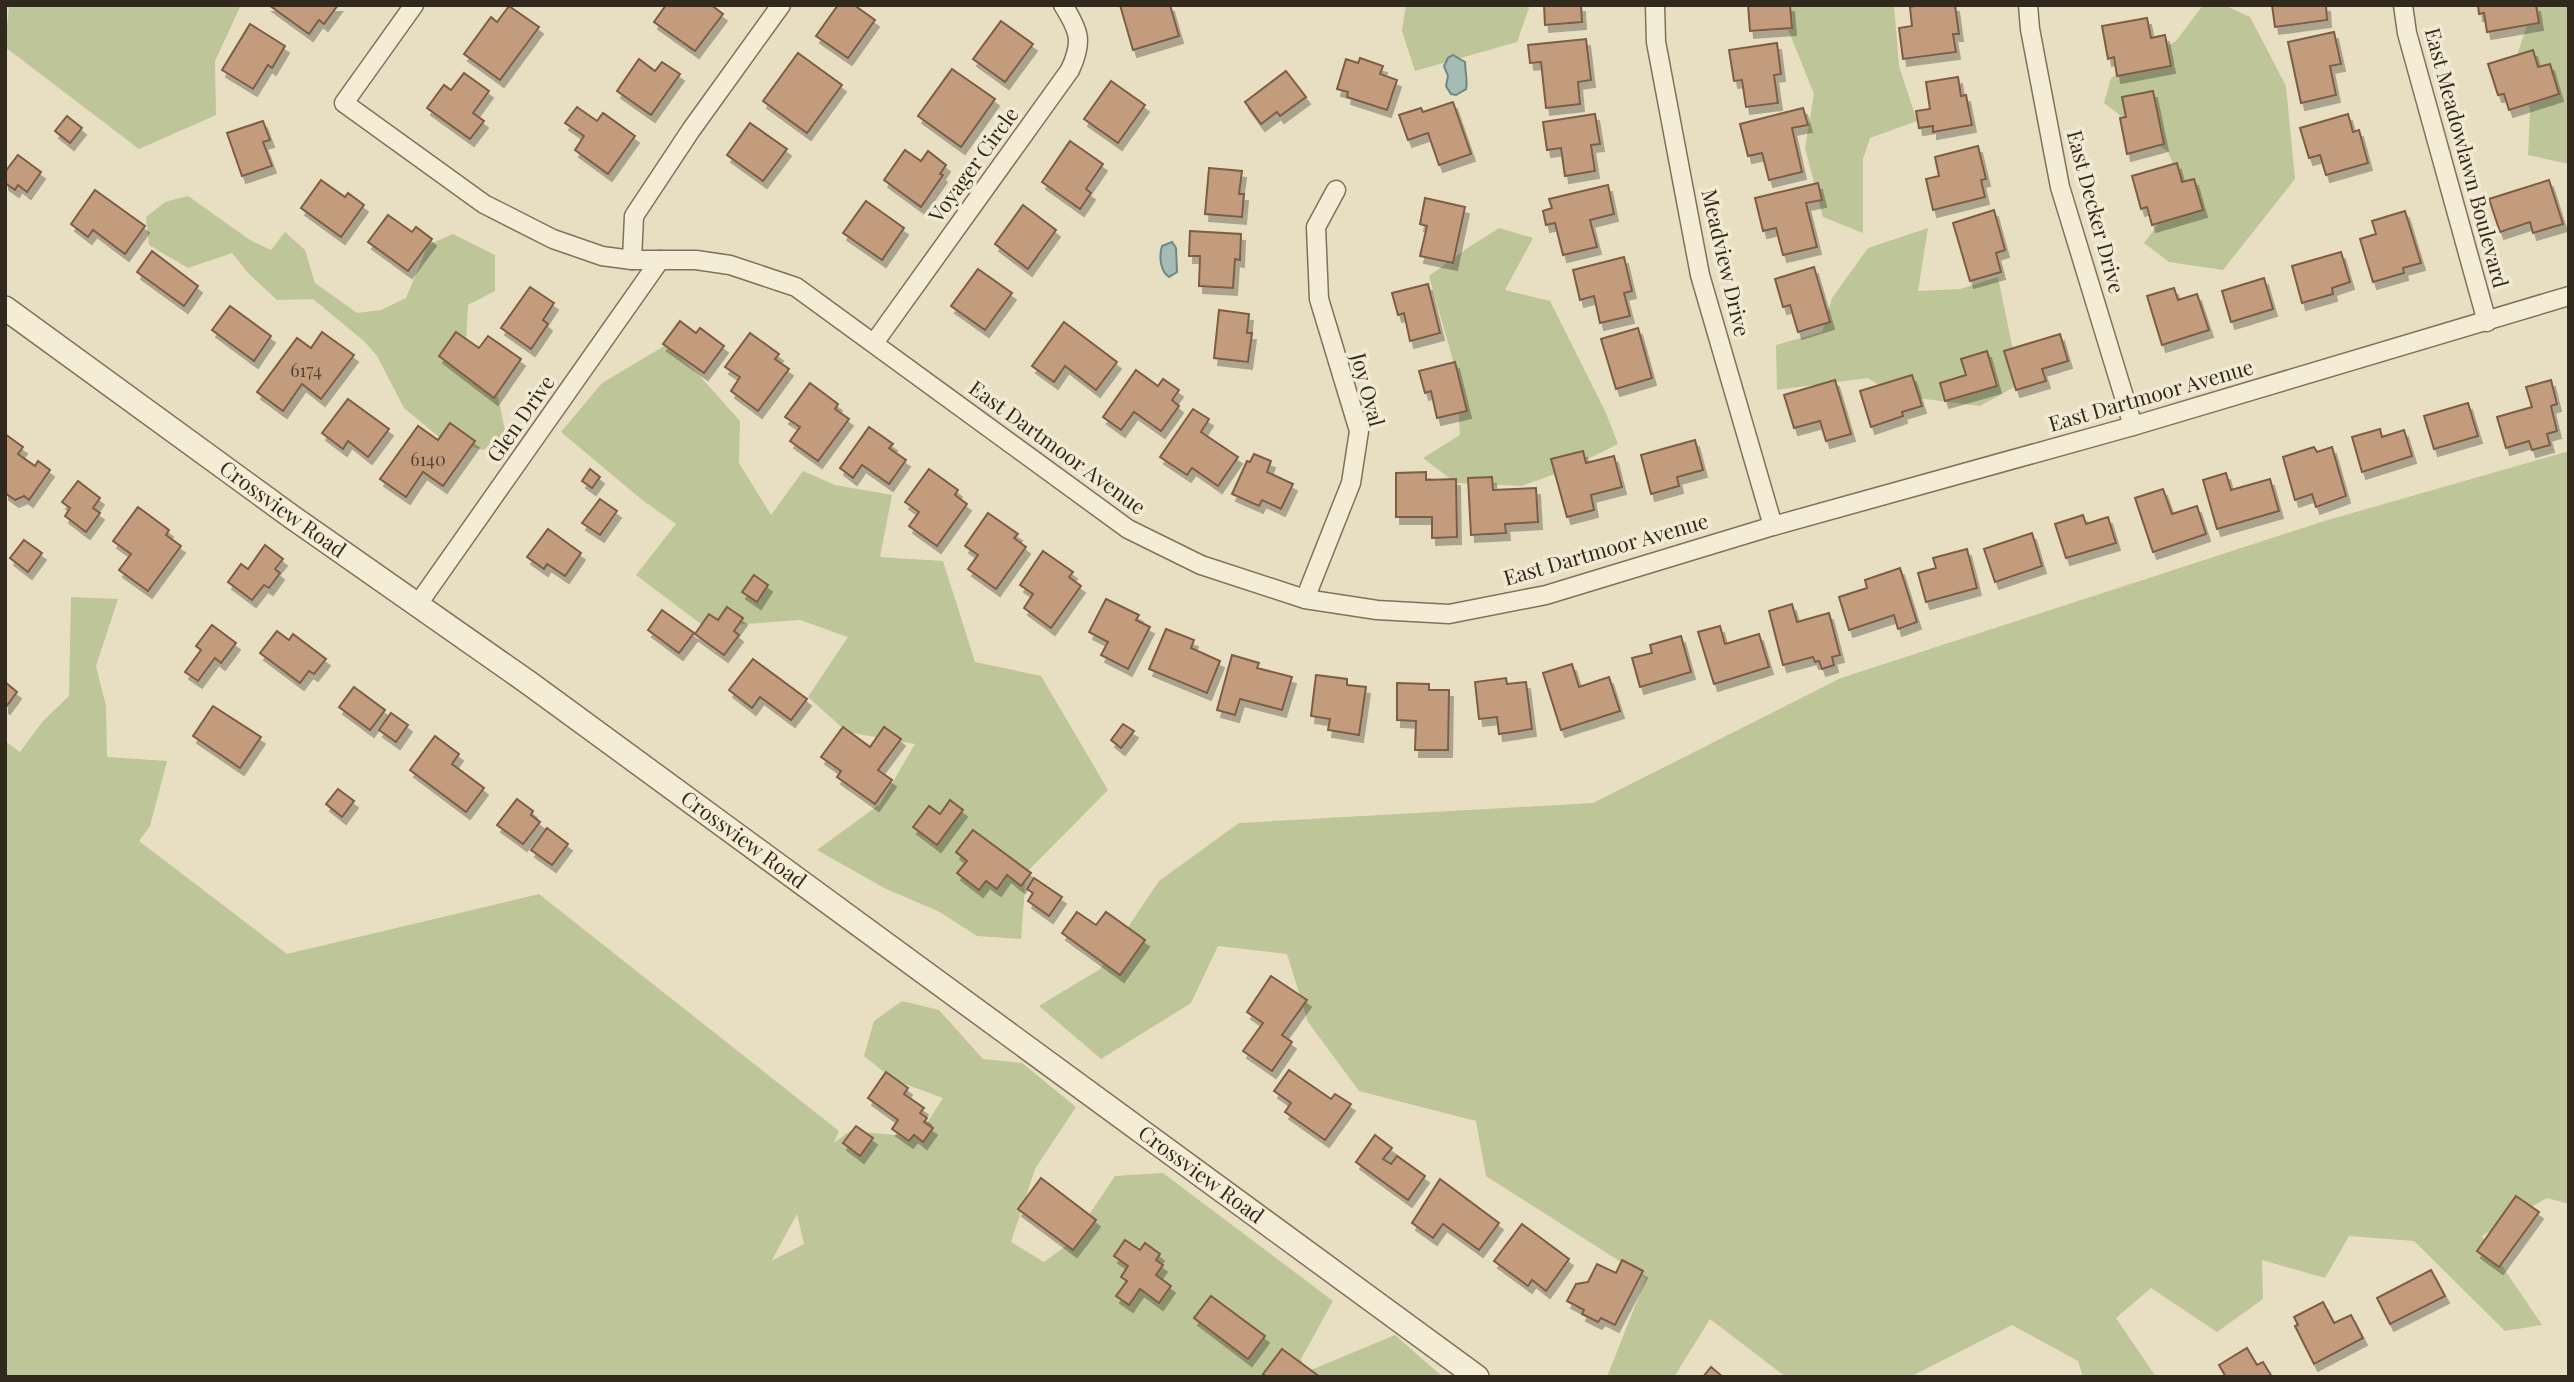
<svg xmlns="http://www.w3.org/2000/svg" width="2574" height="1382" font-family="'Playfair Display',serif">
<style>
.green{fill:#bec598;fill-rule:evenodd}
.water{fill:#a5bcb6;stroke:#6d8883;stroke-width:2}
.building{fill:#c29c7d;stroke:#7d5d45;stroke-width:2;filter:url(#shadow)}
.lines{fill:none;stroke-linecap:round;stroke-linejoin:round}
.minor-casing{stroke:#80715c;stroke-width:21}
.tertiary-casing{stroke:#80715c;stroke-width:26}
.minor{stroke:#f4ecd5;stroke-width:18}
.tertiary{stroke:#f4ecd5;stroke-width:23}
.labels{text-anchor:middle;stroke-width:7;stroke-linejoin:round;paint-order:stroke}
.number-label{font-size:18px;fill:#564636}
.street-label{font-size:21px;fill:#32291e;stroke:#f1e9d2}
</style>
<defs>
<filter id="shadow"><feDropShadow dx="4" dy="7" stdDeviation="0" flood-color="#0004"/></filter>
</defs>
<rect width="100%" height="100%" fill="#e8dfc3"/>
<g class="green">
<path d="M9,5h232l-26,56 1,54 -77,34 -134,-102z"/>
<path d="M1406,5h121l2,3 -12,34 -102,29 -13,-40z"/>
<path d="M1792,5h102l5,61 18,55 -47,17 -7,21v74l-40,-16 -18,-69 9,-54 -26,-65z"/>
<path d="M2203,5h21l26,12 36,69 9,93 -72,91 -54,-8 -25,-19 40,-53 -16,-38 -64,-49 7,-25 65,-37z"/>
<path d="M2534,5h35v159l-41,-9 2,-44 -12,-59z"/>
<path d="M188,196l62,44 21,10 14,-18 20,18 10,33 42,30 24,-3 25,-12 22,-53 25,-11 42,21v36l-27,14 -2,39 -28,10 60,43 9,43 -24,10 -44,-13 -35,-29 -27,-52 -12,-14 -52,-43 -36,1 -28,-26 -17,-21 -44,15 -39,-23 -3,-28 19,-15z"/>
<path d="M1499,228l34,10 -28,52 45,11 56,112 12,31 -52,26 -44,16 -66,-3 -33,-25 37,-23 -4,-64 -27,-95 37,-27z"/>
<path d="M1928,228l-10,63 42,-2 38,-12 22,107 -40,22 -87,-11 -25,-17 -91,12 -1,-45 46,-13 10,-34 36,-50z"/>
<path d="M666,345l32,29 42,47 -1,42 32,52 32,-44 32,14 57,10 -12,62 63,4 32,101 66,14 67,114 -82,83 -5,66 -44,-3 -39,-25 -52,-22 -69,-39 63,-46 35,-60 -68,-12 -39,-35 40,-60 -48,-17 -95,7 -69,-52 40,-51 -35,-25 -80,-67 41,-49z"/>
<path d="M2569,451v753l-22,-6 -65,38 60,89 -37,6 -91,-90 -65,-5 -24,42 -63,-18 1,39 -46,33 -66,-44 -35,30 40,59h-73l-5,-16 -66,-36 -102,52h-124l-76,-58 -36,58h-67l39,-99 -160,-102 -10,-55 -117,-30 -51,-69 -21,-68 -69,-8 -27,57 -90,56 -62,-53 61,-37 59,-88 80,-58 354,-20 248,-125 480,-156z"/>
<path d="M71,597l47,2 -22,67 10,40 1,51 60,4 -17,65 -11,15 148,113 252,-60 300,237 -5,12 16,-12 68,6 25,-39 -49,-18 -30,-24 10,-35 28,-20 37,9 44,49 39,4 54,44 -41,62 -24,73 33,20 26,-19 45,-67 48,-3 170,128 -32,58 5,13 89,-37 48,42h-1438v-636l15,11 23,-31 26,-25zM797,1214l7,30 -31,16h-1z"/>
</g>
<g class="water">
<path d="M1453,55l12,7c0,9 3,20 1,27l-10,6 -5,-1 -5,-8 2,-10 -4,-10 4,-8z"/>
<path d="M1172,242l4,6 1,24 -8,5c-9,-6 -10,-21 -7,-31z"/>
</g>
<g class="building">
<path d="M269,5h69l-14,19 -5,-4 -10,14z"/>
<path d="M666,5h45l12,9 -28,37 -41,-29z"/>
<path d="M838,5h16l21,15 -27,38 -32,-22z"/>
<path d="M1120,5h50l9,31 -46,14z"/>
<path d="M1544,5h37l1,17 -37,3z"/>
<path d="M1748,5h42l2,23 -42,3z"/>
<path d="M1920,5h35l4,29h-6l3,18 -53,7 -4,-31 13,-2 -2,-19z"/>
<path d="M2272,5h54l1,15 -52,7z"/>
<path d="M2478,5h58l3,18 -52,9 -3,-19 -5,1z"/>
<path d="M509,6l30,21 -39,53 -36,-26 27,-37 6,5z"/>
<path d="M2147,18l4,20 14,-3 6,31 -54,10 -3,-19 -6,2 -6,-33z"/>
<path d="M1001,21l32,23 -28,38 -32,-23z"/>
<path d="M250,24l35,22 -13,22 -4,-3 -15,24 -31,-19z"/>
<path d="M2334,32l7,32 -11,2 6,29 -35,8 -13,-61z"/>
<path d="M1586,39l5,41 -13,2 2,22 -34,4 -5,-46 -11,1 -2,-18z"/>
<path d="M1777,43l4,31 -7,1 4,28 -32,4 -4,-27 -8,1 -5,-31z"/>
<path d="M2533,50l5,17 12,-3 9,30 -50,16 -5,-16 -6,1 -10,-31z"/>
<path d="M798,53l44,32 -35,48 -44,-32z"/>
<path d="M1360,58l23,8 -3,8 17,6 -10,30 -40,-13 1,-5 -11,-3 9,-30 12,4z"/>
<path d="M639,59l16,12 7,-9 18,12 -29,41 -34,-24z"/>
<path d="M952,69l43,30 -34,48 -43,-31z"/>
<path d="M1286,71l20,26 -26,19 -3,-4 -16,12 -16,-22z"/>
<path d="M464,73l25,18 -16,22 11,8 -14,18 -43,-31 17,-23 7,5z"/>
<path d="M1958,77l3,19 5,-1 6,30 -39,7v-6l-14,2 -3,-17 14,-2 -4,-27z"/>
<path d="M1111,81l34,24 -27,38 -34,-24z"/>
<path d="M2153,91l11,53 -37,10 -7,-36 6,-1 -4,-20z"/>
<path d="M1453,102l18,52 -32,11 -11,-32 -20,7 -9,-25 22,-7 2,4z"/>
<path d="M577,107l20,14 6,-8 32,23 -27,38 -33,-24 9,-14 -19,-13z"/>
<path d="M1803,108l5,17 -16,3 10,44 -33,8 -7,-27 -14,3 -8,-32z"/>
<path d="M1595,114l5,30 -9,1 4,26 -30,5 -4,-28 -14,2 -4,-28z"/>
<path d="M2348,114l5,18 6,-2 9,33 -42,12 -6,-20 -11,3 -9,-30z"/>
<path d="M67,116l15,12 -12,15 -15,-12z"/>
<path d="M263,121l7,19 -7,2 9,24 -30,10 -15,-43z"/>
<path d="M750,123l37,26 -24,32 -36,-26z"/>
<path d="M1070,141l33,23 -17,25 5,4 -11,16 -38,-27z"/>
<path d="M1978,146l8,33 -5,1 4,17 -52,13 -7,-31 13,-3 -4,-19z"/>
<path d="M905,150l16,11 7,-10 18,14 -6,9 3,1 -22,32 -37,-27z"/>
<path d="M18,155l23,17 -14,20 -9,-7 -3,5 -10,-7v-11z"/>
<path d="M2177,163l5,19 12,-3 9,31 -51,15 -5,-18 -6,2 -9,-33z"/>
<path d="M1209,168l33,3 -3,23h5l-2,23 -37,-3z"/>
<path d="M321,180l24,17 3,-4 16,12 -23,32 -40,-29z"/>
<path d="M2549,180l14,44 -30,9 -3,-11 -30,10 -11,-33z"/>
<path d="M1818,183l4,17 -16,3 11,44 -34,8 -7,-27 -13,3 -8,-33z"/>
<path d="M1608,185l6,29 -24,6 7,27 -34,8 -8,-32 -9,2 -3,-14 9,-3 -3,-9z"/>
<path d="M95,190l50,36 -20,28 -32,-24 -5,7 -17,-13z"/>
<path d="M1425,198l40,9 -12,56 -33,-7 7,-30 -7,-2z"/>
<path d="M866,201l38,27 -22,32 -39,-27z"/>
<path d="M1023,205l33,25 -28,39 -33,-25z"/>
<path d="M1994,210l11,40 -9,3 5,19 -31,9 -17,-58z"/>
<path d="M2405,211l16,52 -18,5 1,5 -31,9 -13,-43 16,-5 -4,-13z"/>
<path d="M388,215l24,17 4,-5 16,12 -24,32 -40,-29z"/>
<path d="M1190,231l51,3 -1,26 -5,-1 -2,29 -34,-2 1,-30h-11z"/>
<path d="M152,251l46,35 -14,20 -47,-34z"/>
<path d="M2341,252l9,30 -18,6 1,6 -31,9 -10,-37z"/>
<path d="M1624,257l8,34 -8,2 6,23 -30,7 -6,-27 -14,4 -7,-30z"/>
<path d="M1814,267l16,55 -32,10 -8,-27 -7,2 -8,-28z"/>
<path d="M978,269l34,24 -27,37 -34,-24z"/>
<path d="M2264,278l9,31 -42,13 -9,-31z"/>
<path d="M1428,284l12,49 -30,8 -6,-28 -6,2 -6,-22z"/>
<path d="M530,287l24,16 -11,17 5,4 -17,25 -30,-21z"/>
<path d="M2174,288l4,12 19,-6 12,36 -47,15 -15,-49z"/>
<path d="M230,306l41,30 -17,25 -42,-31z"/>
<path d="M1219,310l30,4 -2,19h5l-4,29 -34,-4z"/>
<path d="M680,321l16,12 4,-5 24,18 -20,27 -41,-29z"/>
<path d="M1064,322l53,40 -21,28 -31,-24 -11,16 -22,-16z"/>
<path d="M1638,328l14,50 -36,11 -15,-50z"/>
<path d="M322,332l32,23 -33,44 -19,-15 -19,27 -26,-19 40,-54 14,10z"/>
<path d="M456,332l23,16 9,-12 33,23 -27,39 -55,-42z"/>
<path d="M750,333l29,21 -4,5 14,10 -31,42 -27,-20 9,-14 -15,-10z"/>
<path d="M2060,334l8,27 -26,8 4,12 -30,9 -12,-39z"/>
<path d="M1987,351l10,35 -52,15 -5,-18 26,-8 -5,-16z"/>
<path d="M1455,362l12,49 -30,7 -6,-27 -6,2 -6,-22z"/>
<path d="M1136,370l22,16 5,-7 16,11 -7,10 7,6 -18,25 -27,-19 -13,18 -18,-13z"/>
<path d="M1912,375l10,31 -20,6 1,4 -32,11 -11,-36z"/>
<path d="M1835,380l16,54 -25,7 -6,-20 -26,7 -10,-33z"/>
<path d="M2551,380l6,24 -6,2 6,25 -10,3 3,11 -18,5 -3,-9 -23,7 -9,-31 35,-10 -6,-20z"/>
<path d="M810,383l28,21 -3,5 14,10 -31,42 -28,-20 10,-14 -15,-10z"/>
<path d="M348,399l41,30 -21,28 -20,-16 -5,8 -21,-16z"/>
<path d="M2468,403l10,33 -44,13 -10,-33z"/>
<path d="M1193,409l16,10 -8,13 37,25 -20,29 -26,-18 -5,7 -27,-18z"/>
<path d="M450,423l25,18 -32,45 -20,-14 -17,25 -26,-18 38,-53 20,14z"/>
<path d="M869,427l24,17 -4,4 17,12 -17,24 -27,-19 -9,13 -13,-10z"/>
<path d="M2380,429l2,8 22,-7 8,26 -50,16 -10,-35z"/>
<path d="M5,434l18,13 -5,7 17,12 3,-5 12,9 -21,30 -5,-4 -9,4 -10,-7z"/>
<path d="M1695,440l8,30 -26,7 2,9 -28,8 -10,-39z"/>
<path d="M2314,447l3,5 15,-5 14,49 -30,11 -4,-13 -17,6 -12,-43z"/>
<path d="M1583,451l3,12 28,-7 8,31 -31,8 3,15 -27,7 -16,-58z"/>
<path d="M1254,454l17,7 -4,11 26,12 -12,25 -19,-9 -3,6 -27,-12 15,-33 3,1z"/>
<path d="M590,469l10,8 -8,11 -10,-7z"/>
<path d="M929,469l29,21 -3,5 12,9 -30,42 -28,-20 10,-14 -14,-10z"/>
<path d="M1426,472v8l30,-1 1,58 -25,1v-21h-36v-44z"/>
<path d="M2226,473l5,17 39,-11 9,32 -62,18 -14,-49z"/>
<path d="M1492,477l1,13 43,-2 2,34 -33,2 1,9 -35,2 -3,-57z"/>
<path d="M78,481l22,17 -7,10 7,5 -14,19 -21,-16 5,-8 -8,-6z"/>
<path d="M2163,489l9,25 25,-8 9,28 -53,18 -18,-54z"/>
<path d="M600,499l17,12 -17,24 -18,-12z"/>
<path d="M138,507l31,23 -3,5 15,11 -33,45 -29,-21 12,-16 -18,-13z"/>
<path d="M988,513l30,21 -4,4 12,9 -30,42 -28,-20 10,-14 -13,-9z"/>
<path d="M2083,515l3,9 22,-7 8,26 -50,15 -11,-34z"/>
<path d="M548,529l33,24 -16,23 -18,-12 -3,5 -17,-12z"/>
<path d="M2032,533l10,33 -47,16 -11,-33z"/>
<path d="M24,540l18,13 -14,19 -18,-14z"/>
<path d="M265,545l18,14 -8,10 5,4 -11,15 -5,-3 -12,15 -24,-18 13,-18 7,5z"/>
<path d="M1967,549l10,39 -51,14 -8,-29 18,-5 -3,-10z"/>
<path d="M1043,551l30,21 -4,5 12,9 -30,42 -27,-20 9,-14 -13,-9z"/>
<path d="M1900,568l17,54 -19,7 -4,-14 -45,15 -10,-33 28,-9 -2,-8z"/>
<path d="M754,575l14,10 -11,17 -15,-10z"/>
<path d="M1106,599l33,16 -3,5 14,7 -22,42 -27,-14 7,-13 -19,-10z"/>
<path d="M1792,604l5,18 32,-9 11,42 -8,2 2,8 -12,4 -3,-8 -4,1 -2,-5 -30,8 -14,-54z"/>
<path d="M727,607l16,11 -9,13 5,4 -15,20 -29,-21 14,-20 9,6z"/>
<path d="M662,610l32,23 -15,20 -31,-23z"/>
<path d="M212,625l24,18 -15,20 -6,-5 -17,23 -13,-9 16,-22 -5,-4z"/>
<path d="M1720,626l5,18 34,-10 10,33 -55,17 -16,-52z"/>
<path d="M1166,629l28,11 -3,8 29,13 -13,32 -58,-24z"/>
<path d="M277,631l12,9 4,-6 33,25 -12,15 -5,-3 -9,12 -40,-30z"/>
<path d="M1681,636l10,36 -51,15 -8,-29 20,-5 -2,-8z"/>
<path d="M1232,655l27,8 -2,5 35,9 -10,33 -42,-11 -5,16 -18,-5z"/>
<path d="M753,659l54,40 -16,21 -31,-23 -8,11 -23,-18z"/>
<path d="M1572,664l7,23 30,-10 11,34 -59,19 -18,-57z"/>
<path d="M1316,675l31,4v6l19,2 -7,48 -31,-5 2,-11 -19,-3z"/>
<path d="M1506,678l1,6 19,-2 6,47 -33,5 -2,-17 -18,2 -4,-37z"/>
<path d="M5,682l12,10 -11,15 -1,-1z"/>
<path d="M1397,683l32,1v6h20l-1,60h-33l1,-29 -19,-1z"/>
<path d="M354,687l31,23 -15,20 -31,-23z"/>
<path d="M213,706l48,31 -21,31 -47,-32z"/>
<path d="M391,713l17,12 -12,17 -17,-12z"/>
<path d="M1123,724l11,7 -13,17 -10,-8z"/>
<path d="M843,727l27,20 14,-20 17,12 -23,31 14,10 -17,24 -38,-27 4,-6 -20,-14z"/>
<path d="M435,736l24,18 -7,10 32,24 -18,24 -56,-42z"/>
<path d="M338,789l16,12 -12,16 -16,-13z"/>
<path d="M517,799l16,12 -2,4 9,7 -17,22 -26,-19z"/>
<path d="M950,800l13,10 -26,35 -24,-18 16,-21 11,8z"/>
<path d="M547,828l21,16 -16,21 -21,-15z"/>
<path d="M973,830l58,43 -10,13 -14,-11 -10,14 -11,-8 -7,9 -22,-17 10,-12 -11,-9z"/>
<path d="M1034,878l28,19 -13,19 -21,-15 5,-8 -6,-4z"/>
<path d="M1077,912l19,13 10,-13 39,28 -25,35 -58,-42z"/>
<path d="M1271,976l36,24 -25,35 10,7 -20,29 -29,-20 20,-28 -16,-11z"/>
<path d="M1289,1070l42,29 4,-5 16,10 -26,36 -40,-28 6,-9 -17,-12z"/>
<path d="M886,1072l22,16 -4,6 20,14 -4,5 7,5 -3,4 9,6 -10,14 -9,-7 -5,6 -17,-12 6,-9 -30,-22z"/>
<path d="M856,1126l17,12 -13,18 -17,-13z"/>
<path d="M1375,1135l17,13 -9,11 8,5 6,-8 28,20 -17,24 -52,-38z"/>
<path d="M1041,1178l55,42 -23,30 -55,-41z"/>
<path d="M1440,1179l59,44 -20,27 -36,-26 -10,14 -21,-15z"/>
<path d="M2516,1196l23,16 -40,55 -22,-16z"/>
<path d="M1522,1224l47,35 -23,32 -14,-11 -4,6 -34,-25z"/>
<path d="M1125,1240l15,10 5,-7 15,11 -4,6 7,5 -7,10 15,11 -12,17 -19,-14 -11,16 -13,-9 11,-15 -6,-4 7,-11 -14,-10z"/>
<path d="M1622,1260l21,11 -28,54 -14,-7 -3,4 -16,-8 2,-4 -17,-9 9,-17 12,-2 9,-18 19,9z"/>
<path d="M2431,1270l14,26 -55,28 -13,-26z"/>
<path d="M1211,1296l54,40 -17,23 -54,-41z"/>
<path d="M2323,1302l11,21 17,-8 12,23 -49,26 -19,-38 3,-1 -4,-8z"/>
<path d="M2247,1348l10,17 6,-3 9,15h-46l-7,-12z"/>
<path d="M1282,1349l38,28h-53l-4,-3z"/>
<path d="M1711,1367l12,10h-20z"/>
</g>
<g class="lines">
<defs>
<g id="minor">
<path d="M414,5l-70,98 140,101 69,35 49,17 30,4h64l34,5 66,22 332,242 73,36 104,34 72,11 72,4 97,-19 227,-69 360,-100 436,-130"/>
<path d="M1655,5l1,37 44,233 73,251"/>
<path d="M2028,5l2,24 30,158 73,239"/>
<path d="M2403,5l4,28 80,289"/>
<path d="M632,260l2,-44 57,-86 90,-125"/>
<path d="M874,343l196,-273c13,-28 10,-38 -7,-65"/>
<path d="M1305,599l46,-116 8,-52 -40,-132 -3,-72 20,-37"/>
<path d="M418,604l242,-344"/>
</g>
<g id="tertiary">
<path id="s1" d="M5,308l287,209 237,166 948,694"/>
</g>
</defs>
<use href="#minor" class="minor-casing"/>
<use href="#tertiary" class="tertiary-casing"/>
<use href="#minor" class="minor"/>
<use href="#tertiary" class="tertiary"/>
</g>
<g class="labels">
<g class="number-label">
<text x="306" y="377">6174</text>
<text x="428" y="466">6140</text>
</g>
<g class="street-label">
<text transform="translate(2466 158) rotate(75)" y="7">East Meadowlawn Boulevard</text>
<text transform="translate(974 165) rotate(-54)" y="7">Voyager Circle</text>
<text transform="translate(2095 212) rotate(75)" y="7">East Decker Drive</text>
<text transform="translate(1725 263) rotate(77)" y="7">Meadview Drive</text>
<text transform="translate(1367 390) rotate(75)" y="7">Joy Oval</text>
<text transform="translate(2151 396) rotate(-16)" y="7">East Dartmoor Avenue</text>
<text transform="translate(521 419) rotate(-55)" y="7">Glen Drive</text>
<text transform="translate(1057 448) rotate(36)" y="7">East Dartmoor Avenue</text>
<text dy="7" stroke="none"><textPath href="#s1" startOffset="343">Crossview Road</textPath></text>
<text transform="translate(1606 550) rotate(-16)" y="7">East Dartmoor Avenue</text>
<text dy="7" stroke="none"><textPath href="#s1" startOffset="910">Crossview Road</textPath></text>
<text dy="7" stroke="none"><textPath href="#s1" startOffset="1477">Crossview Road</textPath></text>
</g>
</g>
<rect width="2574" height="1382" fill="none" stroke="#32291e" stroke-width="14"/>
</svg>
